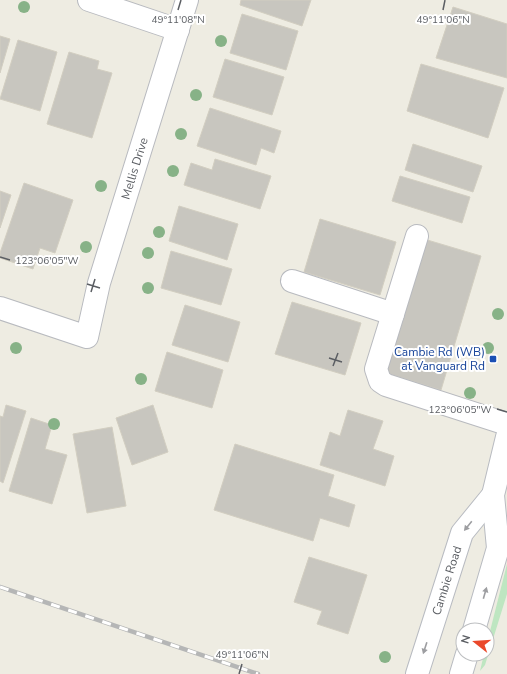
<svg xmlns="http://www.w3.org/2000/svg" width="507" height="674" font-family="'Nunito Sans',sans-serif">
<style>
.green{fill:#bee6c1}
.building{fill:#c8c6bf;stroke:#d2cec1}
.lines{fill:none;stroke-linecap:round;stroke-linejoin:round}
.minor-casing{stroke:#b8babf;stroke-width:24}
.secondary-casing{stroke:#b8bbc1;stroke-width:24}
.minor{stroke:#fff;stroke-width:22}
.secondary{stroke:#fff;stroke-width:22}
.rail-casing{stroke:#b5b6b6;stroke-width:4.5}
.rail{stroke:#fff;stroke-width:3;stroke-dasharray:9;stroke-linecap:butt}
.tree{fill:#87b287}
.oneway{fill:#9d9ea1}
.ticks{fill:none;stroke:#5b5e63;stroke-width:1.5}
.transit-dot{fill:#1a4fb4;stroke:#fff;stroke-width:1.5}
.labels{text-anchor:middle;stroke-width:4;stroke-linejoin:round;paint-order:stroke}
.street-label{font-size:12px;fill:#5b5e63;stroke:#fff}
.transit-label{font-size:12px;fill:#164399;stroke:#fff;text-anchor:end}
.ticks-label{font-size:10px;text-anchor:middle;fill:#5b5e63;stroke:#fff;stroke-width:4;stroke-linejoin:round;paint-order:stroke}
</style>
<rect width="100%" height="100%" fill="#eeece2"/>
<path class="green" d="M507,564v30l-22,71 -5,6 4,-17h3v-11z"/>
<g class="building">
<path d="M241,0h70l-9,26 -62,-21z"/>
<path d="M453,7l54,17v54l-71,-20z"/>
<path d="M242,14l56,17 -12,39 -56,-17z"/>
<path d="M0,36l10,3 -10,34z"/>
<path d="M18,40l39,12 -17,59 -40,-12z"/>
<path d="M69,52l30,9 -2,8 15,4 -20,65 -45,-14z"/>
<path d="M225,59l59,18 -12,38 -59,-18z"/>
<path d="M421,64l83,24 -16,50 -81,-27z"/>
<path d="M210,108l71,23 -7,22 -13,-5 -5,17 -59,-19z"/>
<path d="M413,144l69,22 -9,26 -68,-22z"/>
<path d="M215,159l56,17 -11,33 -76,-24 7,-22 21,7z"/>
<path d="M400,176l70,21 -8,26 -70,-22z"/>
<path d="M24,183l49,17 -18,53 -15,-5 -7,21 -33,-11v-5z"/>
<path d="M0,191l11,4 -11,33z"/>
<path d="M179,206l59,18 -11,36 -58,-19z"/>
<path d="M320,219l76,23 -16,53 -76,-23z"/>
<path d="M424,239l57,17 -40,134 -58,-18z"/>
<path d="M171,251l61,18 -11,36 -60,-17z"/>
<path d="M292,302l69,21 -16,52 -70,-21z"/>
<path d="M185,305l55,17 -12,40 -56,-17z"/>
<path d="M167,352l56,18 -11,38 -57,-17z"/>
<path d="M6,405l20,6 -23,72 -3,-2v-65l3,1z"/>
<path d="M153,405l15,47 -36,13 -16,-47z"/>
<path d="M348,410l35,11 -10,28 21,7 -9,30 -65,-21 10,-33 10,4z"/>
<path d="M31,418l21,7 -7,24 22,6 -15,49 -43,-13z"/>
<path d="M112,427l14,79 -39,7 -14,-79z"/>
<path d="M235,444l99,31 -6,21 27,9 -6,22 -29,-9 -7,23 -99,-31z"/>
<path d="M309,557l58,18 -19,59 -31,-10 5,-13 -28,-9z"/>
</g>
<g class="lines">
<defs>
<g id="minor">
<path d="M89,0l89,30"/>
<path d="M417,236l-41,133 4,12 6,4 121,39"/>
<path d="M292,281l101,33"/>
<path id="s1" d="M0,308l87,29 12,-54 88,-283"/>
</g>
<g id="secondary">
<path d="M474,630l24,-82 -5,-53 14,-58"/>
<path id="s2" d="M417,674l45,-141 31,-38"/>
<path d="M461,674l6,-20"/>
</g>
</defs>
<use href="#minor" class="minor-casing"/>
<use href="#secondary" class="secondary-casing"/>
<use href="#minor" class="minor"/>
<use href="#secondary" class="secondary"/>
<defs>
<path id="rail" d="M0,587l258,87"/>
</defs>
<use href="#rail" class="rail-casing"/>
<use href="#rail" class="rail"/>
</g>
<g class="tree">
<circle cx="24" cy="7" r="6"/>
<circle cx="221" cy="41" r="6"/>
<circle cx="196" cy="95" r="6"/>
<circle cx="181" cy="134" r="6"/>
<circle cx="173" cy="171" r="6"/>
<circle cx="101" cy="186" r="6"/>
<circle cx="159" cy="232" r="6"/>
<circle cx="86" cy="247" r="6"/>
<circle cx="148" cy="253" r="6"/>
<circle cx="148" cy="288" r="6"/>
<circle cx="498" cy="314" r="6"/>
<circle cx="16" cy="348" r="6"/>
<circle cx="488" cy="348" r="6"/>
<circle cx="141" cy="379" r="6"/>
<circle cx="470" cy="393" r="6"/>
<circle cx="54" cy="424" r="6"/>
<circle cx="385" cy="657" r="6"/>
</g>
<defs><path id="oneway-solid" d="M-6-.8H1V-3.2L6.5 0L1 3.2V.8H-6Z"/></defs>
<g class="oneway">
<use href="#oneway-solid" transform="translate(468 526) rotate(129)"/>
<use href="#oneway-solid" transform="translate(485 593) rotate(-74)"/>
<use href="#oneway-solid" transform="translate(425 648) rotate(108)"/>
</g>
<path class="ticks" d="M178,10l3,-10M443,10l2,-10M0,257l10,3M87,284l13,4M91,292l4,-13M329,358l13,4M333,366l5,-13M497,409l10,3M239,674l3,-10"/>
<rect class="transit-dot" x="489" y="355" width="8" height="8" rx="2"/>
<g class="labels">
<g class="street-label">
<text dy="4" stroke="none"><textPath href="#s1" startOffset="267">Mellis Drive</textPath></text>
<text dy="4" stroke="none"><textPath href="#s2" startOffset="98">Cambie Road</textPath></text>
</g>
<g class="transit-label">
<text x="485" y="356">Cambie Rd (WB)<tspan x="485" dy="14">at Vanguard Rd</tspan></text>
</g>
</g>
<g class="ticks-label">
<text x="178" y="23">49°11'08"N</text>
<text x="443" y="23">49°11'06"N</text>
<text x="47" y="264">123°06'05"W</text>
<text x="460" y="413">123°06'05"W</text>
<text x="242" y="658">49°11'06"N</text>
</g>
<g transform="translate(475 642) rotate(287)"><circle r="19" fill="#ffffff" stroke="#bdbfc1"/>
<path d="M0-3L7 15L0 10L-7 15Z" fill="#ea492b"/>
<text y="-6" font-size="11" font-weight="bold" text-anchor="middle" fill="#5b5e63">N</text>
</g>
</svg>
